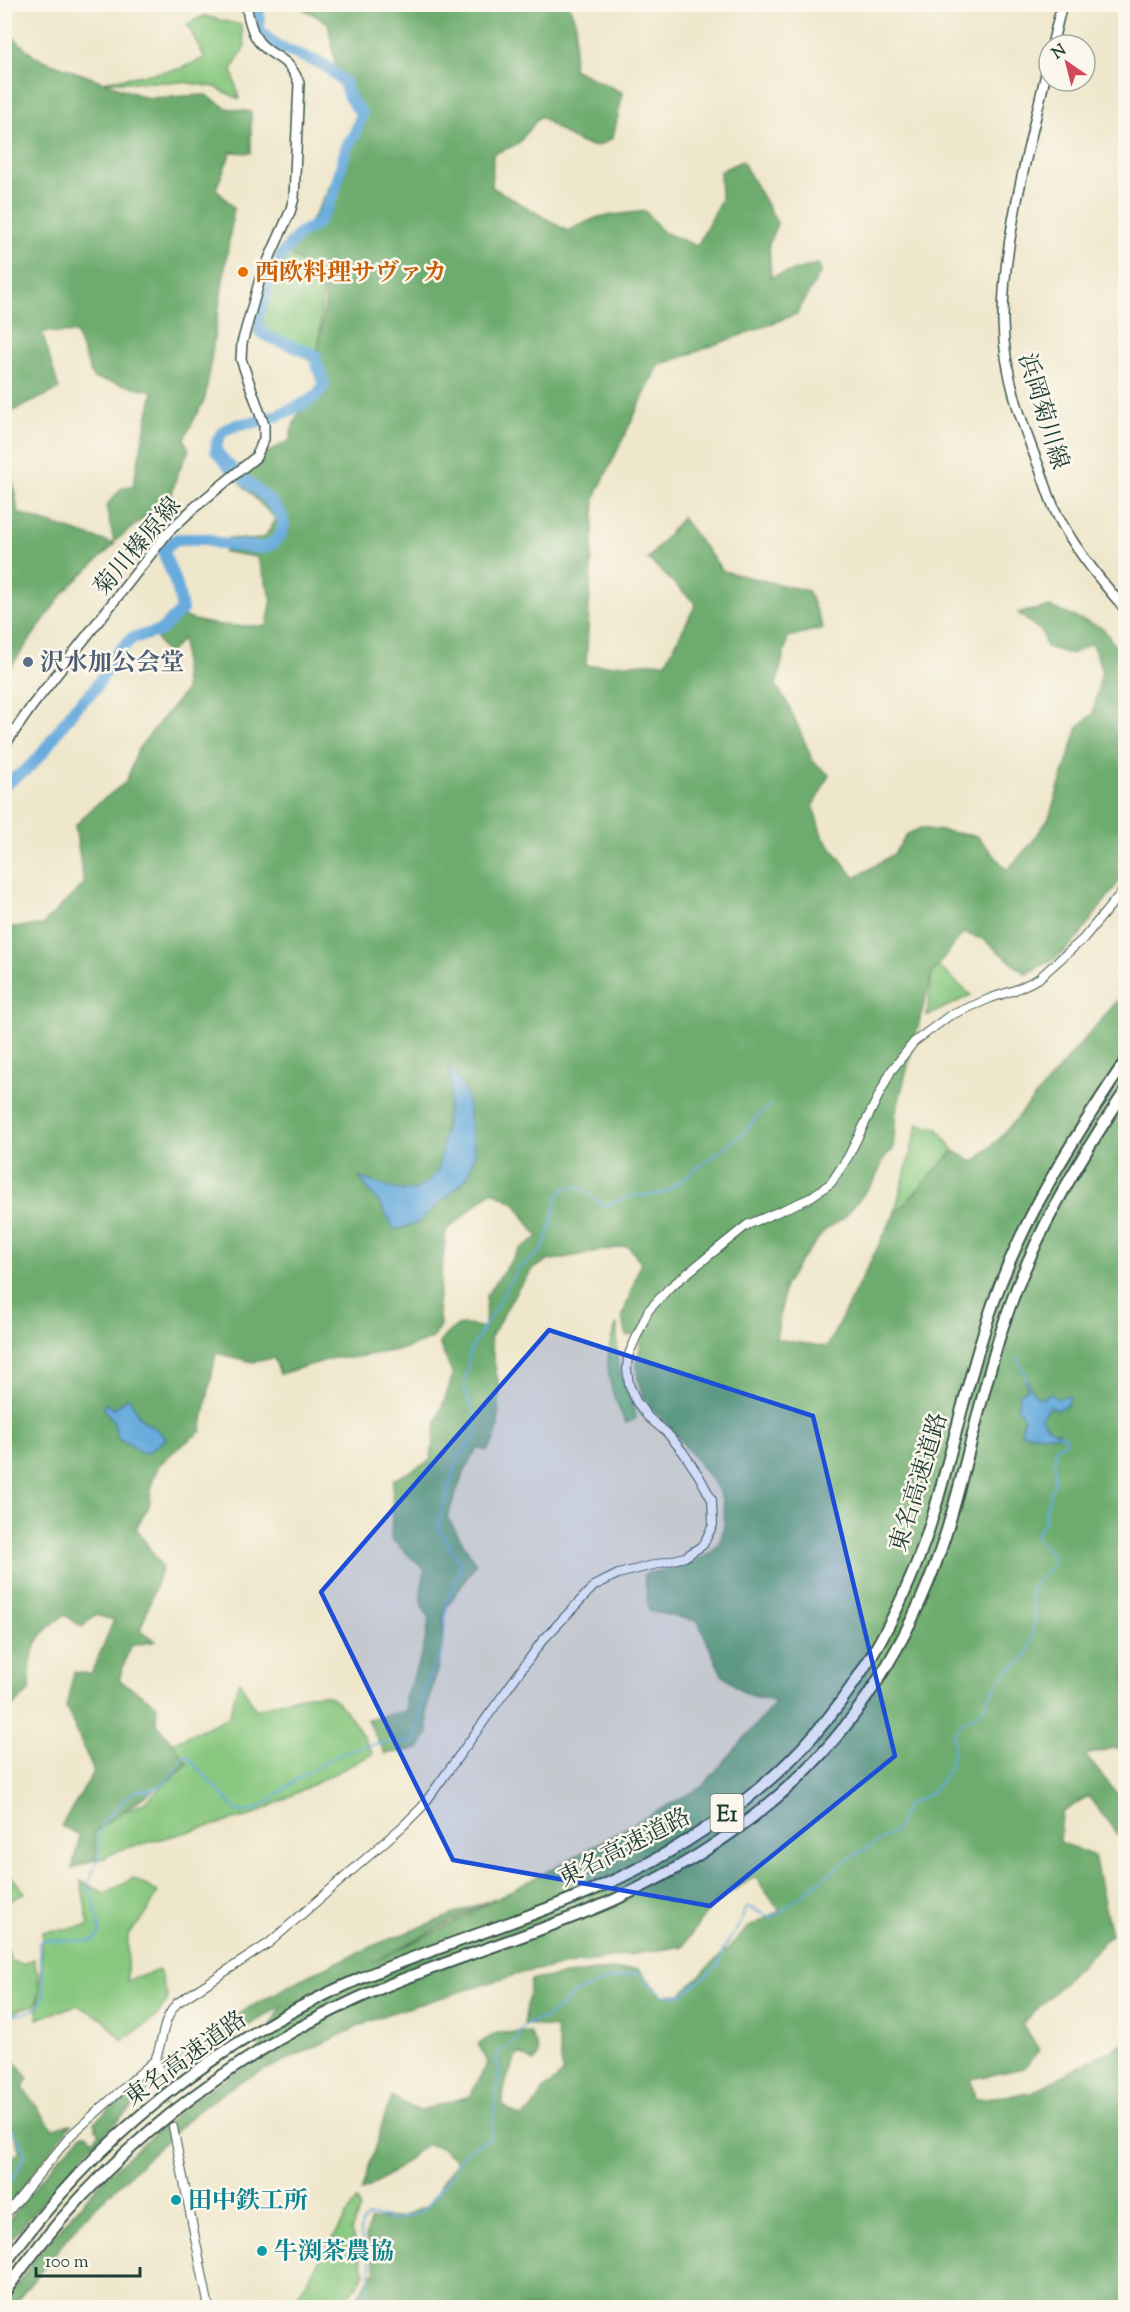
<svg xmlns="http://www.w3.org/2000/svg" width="1130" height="2312" font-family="'Sorts Mill Goudy','Noto Serif JP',serif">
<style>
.green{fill:#87c77f;stroke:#53825a;stroke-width:1.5}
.forest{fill:#6dac6e;stroke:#467451;stroke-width:1.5}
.water{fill:#68abdd;stroke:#447488;stroke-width:1.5}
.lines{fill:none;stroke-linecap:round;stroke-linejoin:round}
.stream{stroke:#68abdd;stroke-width:2}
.river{stroke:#68abdd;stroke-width:12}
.minor-tunnel{stroke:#c5c5ae;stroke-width:8;stroke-dasharray:8 4;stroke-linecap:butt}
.minor-casing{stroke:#3e564b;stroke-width:10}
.major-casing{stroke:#3e564b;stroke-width:12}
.highway-casing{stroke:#3e564b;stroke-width:14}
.minor{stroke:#fff;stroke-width:8}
.major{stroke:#fff;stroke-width:9}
.highway{stroke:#fff;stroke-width:10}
.marked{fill:#1d4ed8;fill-opacity:0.2;stroke:#1d4ed8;stroke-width:4.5;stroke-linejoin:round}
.food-dot{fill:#e8710a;stroke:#fbf7ec;stroke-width:2}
.service-dot{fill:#5c6f8a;stroke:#fbf7ec;stroke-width:2}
.culture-dot{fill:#0f9aa8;stroke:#fbf7ec;stroke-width:2}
.labels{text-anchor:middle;stroke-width:5;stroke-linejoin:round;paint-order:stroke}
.shield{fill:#fbf7ec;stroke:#61756b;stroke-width:1.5}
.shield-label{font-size:22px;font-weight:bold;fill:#1f3d34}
.food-label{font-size:24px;font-weight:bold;fill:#c56008;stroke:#fbf7ec;text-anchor:start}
.street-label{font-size:24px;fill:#1f3d34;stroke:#fbf7ec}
.service-label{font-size:24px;font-weight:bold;fill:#4e5e75;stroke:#fbf7ec;text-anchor:start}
.culture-label{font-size:24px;font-weight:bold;fill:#0d838f;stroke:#fbf7ec;text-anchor:start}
</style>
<rect width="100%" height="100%" fill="#fbf7ec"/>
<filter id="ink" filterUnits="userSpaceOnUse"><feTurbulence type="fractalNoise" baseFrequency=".0167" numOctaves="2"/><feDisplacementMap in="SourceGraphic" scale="12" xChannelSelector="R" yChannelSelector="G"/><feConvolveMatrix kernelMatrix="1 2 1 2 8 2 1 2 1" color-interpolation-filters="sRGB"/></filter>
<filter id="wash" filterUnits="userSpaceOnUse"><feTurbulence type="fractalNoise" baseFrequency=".008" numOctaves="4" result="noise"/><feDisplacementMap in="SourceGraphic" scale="24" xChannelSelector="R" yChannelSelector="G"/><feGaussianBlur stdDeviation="1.35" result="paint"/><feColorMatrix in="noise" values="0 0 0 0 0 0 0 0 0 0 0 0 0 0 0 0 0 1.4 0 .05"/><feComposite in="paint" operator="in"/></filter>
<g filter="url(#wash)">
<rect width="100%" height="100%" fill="#efe7cc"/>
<g class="green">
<path d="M204,16l37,9 4,21 -13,24 7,29 -24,-12 -32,-5h-82l78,-13 26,-11 -18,-34z"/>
<path d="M288,254l35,25 -4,64 -3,21 -48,-29 -8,-12 9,-42z"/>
<path d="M938,966l33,29 -44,21 5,-43z"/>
<path d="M918,1124l20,5 16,22 -60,64z"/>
<path d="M617,1323v40l19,55 -10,5c-18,-36 -25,-62 -9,-100z"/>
<path d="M239,1681l17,29c18,-6 53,-20 72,-14 16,5 37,44 45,58l-120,61 -131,34 -20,10h-6l-2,-27 19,-16 31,-13 21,-20 23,-19 -16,-21 57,-26z"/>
<path d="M11,1876l14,17 -20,10v-24z"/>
<path d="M132,1878l26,14 -12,22 -18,21 -1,46 32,-11 9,29 -12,18 -34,24 -18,-22 -27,-14 -40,14 3,-30 -4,16 -16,4 -15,7v-74l6,19 12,3 11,-5 6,29 2,-56 47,-6 -8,-45 24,12 15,-7z"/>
<path d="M356,2200l4,9 -9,22 14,42c-25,39 -32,35 -77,34l10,-11z"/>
</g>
<g class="forest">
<path d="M297,5h272l7,19 -3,45 50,24 -10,45c-5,2 -12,8 -18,8 -14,2 -44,-22 -55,-30l-22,28 -25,10 -1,33 75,44 31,-14 47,-6 18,21 34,14 24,-46 -1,-29 22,-10 35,62 -8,21 2,33 47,-13 3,7 -24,43 -139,52 -63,131 -9,169 80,-4 30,-58 -48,-45 34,-41 41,53 85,20 15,37 -35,9 -12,49 12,18 25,57 16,14 -16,31 9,30 33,42 39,-24 13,-20 14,-6 56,8 30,34 23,-25 19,-27 29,-91 15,-13 9,-44 -10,-27 -21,11 -25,-7 -4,-15 -24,-19 32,-6 53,21 22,33v175l-2,40 -46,63 -19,18 -32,17 -43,-35 -20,-6 -31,40 -36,139 -3,38 -7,5 -12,26 -30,37 -19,12 -26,33 -14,23 -9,53 51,8 67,-132 60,-64 20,11 25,-23 126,-147v759l-12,-3 -28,7 40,48v35l-7,-3 -30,-39 -26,17 -2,29 34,14 17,79 -89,89 17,26 -15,18 -53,11 4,20 56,-6 94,-51v265h-775l26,-38 -10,-32 4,-17 32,-3 26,-12 29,-44 -16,-14 -16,-2 -32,27 -32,20 30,-96 27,15 52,-15 18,-34 -10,-18 19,-11 33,-1c5,10 13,21 4,30l-15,-9c-9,16 -17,35 -16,53l18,11 10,-7 12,-20 20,-16 -7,-46 -32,-4 7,-44 65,-9 42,-2 25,26 18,-1 68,-67 31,-16 -25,-34 -41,25 -31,44 -158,26 -144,44 -142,66 -44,31 -114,108 -69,86h-7v-4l34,-50 67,-77 90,-79 55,-34 31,-57 -67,39 -72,51 -54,53 -75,87 -9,14v-25l51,-64 27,-27h5l5,6 7,-7 -4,-4 -2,-7 55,-48 101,-67 63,-34 67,-30 115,-45 -124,65 74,-36 257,-140 74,-85 -30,-8 -24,-19 -24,-54 -49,-10 -5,-37c19,-4 50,-9 66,-21 17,-12 18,-46 8,-63 -12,-20 -31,-41 -45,-59 -11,-14 -29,-26 -33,-44 -6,-22 -2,-33 4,-54l-17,3 -5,-18 19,-56 -13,-16 -81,15 -13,7 -16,20 -28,51 9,48 -1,42 -5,13 -6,9 -10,-3 -13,24 -17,45 29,47 -32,47 -2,40 -15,57 1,26 -9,15 -34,5 -18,-35 39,-8 -1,-13 18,-47 7,-33c-15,-15 -8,-29 -5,-48l-34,-31 2,-59 37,-19 7,-40 16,-46 -14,-32c15,-20 21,-21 46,-15l1,-32 34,-47 18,-12 -23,-34 -23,-12 -46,40 -8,74 2,20 -8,14 -28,10 -53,9h-18l-53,16 -6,-16 -21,4 -37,-9 -15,78 -28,21 -14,13 -6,14 -4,27 -13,22 26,39 -22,64 16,10 -26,5 -11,34 38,25 -1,18 22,27 8,15c-29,24 -61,44 -92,67l2,27 -24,10 8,-34 -19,-9 33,-54 -28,-65 8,-35 17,2 23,-54 -19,-5 -13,12 -17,-12c-35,22 -34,39 -36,77l-24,21v-25l6,-10 -7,-18v-213l3,-12 -3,-4v-461l6,-15 -5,-9v-18l37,-3 42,-41 -9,-58 17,-18 34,-26 12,-33 47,-58 -2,-53 -16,18 -15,-26 23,-17c29,14 60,13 92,13l5,-27 -15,-42 -33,-5 4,-14 25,2 12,-3 11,-18 -36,-36 29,-31 21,-12c3,-25 13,-34 32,-49l-6,-27 9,-61 -2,-23 -33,-27c31,-43 52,-90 72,-139l-27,-50 -7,-41z"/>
<path d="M5,30l30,27 112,41 59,-3 20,13 25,4v41l-20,-1 -15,37 18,19 -29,191 -21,40 5,11 -12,25 -6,21 -57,46 -8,-36 17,-19 10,-1 20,-95 -60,-13 -17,-45 -34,-1 17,57 -54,26z"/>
<path d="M4,428l14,85 97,31 -52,49 -58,82z"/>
<path d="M5,2061l11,2 12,15 -5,10 29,40 19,-4 -66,86v-48l15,-10 -15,-45z"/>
</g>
<g class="water">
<path d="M449,1064l17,29 9,61 -8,24 -49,45 -23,7 -15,-26 -21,-27 35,12 18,2 16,-9 10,-11 13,-79z"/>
<path d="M1028,1379l2,9 7,9 6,1 7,-5 7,6 10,-4 3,2 -3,8 -10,5 -8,-4 -8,11c5,8 9,14 19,16v3l-39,-3 3,-14 -7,-13 3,-6 -1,-6 9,-6 -3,-8z"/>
<path d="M128,1397c5,5 7,14 12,20 8,9 20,12 26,22l-21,15 -27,-16 -5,-17 -10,-14 3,-3 8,5z"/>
</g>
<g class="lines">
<g class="stream">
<path d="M1018,1358l9,23"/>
<path d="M4,2018c9,-5 20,-3 29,-8 23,-12 4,-48 6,-68l5,-2 42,1h6l7,-5 1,-5 -8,-40 -5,-4 12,-32v-22l4,-12 30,-29c7,-3 13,0 20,-3 14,-5 24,-21 31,-33l2,-1 51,56c4,0 10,1 14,0 11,-2 31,-21 41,-28 36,-26 74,-45 119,-40l7,-13 5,-39 19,-38 5,-52 13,-29v-10l-21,-33v-8l18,-61 17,-21 3,-9 -2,-15 -11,-27 6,-37 48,-82 23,-17 8,-19 9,-38 6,-6 10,-2 8,1 19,16 5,1 28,-10 14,1 18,-4 81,-62 3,-6 21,-19"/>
<path d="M4,2122l12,13 9,19 -12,25 -9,7"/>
<path d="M352,2308c10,-10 20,-24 19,-39 0,-18 -22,-39 -2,-53l17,1 4,4c45,-9 35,-17 62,-46 4,-4 4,-12 8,-17 7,-11 21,-13 31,-21l8,-65 -3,-15 5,-7 17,-12 3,-9 7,-5 23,-9 25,-23 38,-14 23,-5 26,22 11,1 10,-3 35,-28 4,-16 18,-26 4,-14 3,-2 23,10 7,-3c25,-20 50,-41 77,-59 11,-7 35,-18 42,-27 5,-6 5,-15 9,-21 5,-8 13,-6 20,-11 21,-17 30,-35 27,-63l8,-10 18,-10 26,-40 17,-12 6,-9 8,-36 -6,-18v-9c16,-20 39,-26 6,-50v-5l9,-14v-8l9,-29 1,-35 11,-6v-5l-6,-3"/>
</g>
<path class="river" d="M4,785l22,-15 15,-15 34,-47 19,-18 24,-38 14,-14 28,-7 22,-21 -4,-21 -15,-38 14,-12h30l13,5 41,4 11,-4 8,-8 4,-10 -3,-12 -12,-14 -41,-35 -12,-14c0,-8 3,-16 9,-21 12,-8 28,-6 41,-10 12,-5 41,-16 50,-24 4,-2 6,-8 8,-11 -3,-11 -8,-19 -9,-30l-46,-18 -10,-6 -2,-11 13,-41 11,-23 19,-23 16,-8 9,-14 9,-18 13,-48 7,-9 8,-22 -13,-17 -5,-15 -21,-18 -45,-17 -19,-16v-27"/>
</g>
</g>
<g filter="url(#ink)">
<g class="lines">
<path class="minor-tunnel" d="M161,2073l12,54"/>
<defs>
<g id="minor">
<path d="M155,2060l6,13"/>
<path d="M173,2127l36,181"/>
<path d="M4,2217l67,-82 84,-75c9,-21 6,-38 22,-57l92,-60 134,-117 19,-19 120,-166 52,-55 24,-12 67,-17 18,-12 10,-20 -1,-25 -13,-24 -16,-24 -16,-19 -19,-16 -12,-16 -7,-17 -2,-15 1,-13 20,-45 21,-23 78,-63 61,-26 23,-16 17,-26 43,-86 23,-29 35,-26 42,-18 24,-8 23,-11 45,-40 43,-52"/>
</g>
<g id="major">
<path d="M1052,45l10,-41"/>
<path d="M1049,60c-18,82 -47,179 -46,263 1,52 19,101 38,149 6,17 11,35 20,50 18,32 41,60 65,88"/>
<path d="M4,746l28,-40 136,-174 27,-25 61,-50 8,-18v-14l-23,-66 1,-16 18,-64 30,-67 4,-14 5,-115c-11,-28 -26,-24 -40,-41 -8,-10 -11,-26 -13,-38"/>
</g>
<g id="highway">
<path d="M4,2265c91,-127 212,-224 355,-286 78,-33 159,-56 236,-90 67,-29 129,-68 183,-117 72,-67 124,-156 153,-250 22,-72 37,-147 62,-218 31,-89 81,-166 133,-244"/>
<path d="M4,2293c96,-138 227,-242 382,-307 75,-31 154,-53 228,-86 66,-30 128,-70 181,-119 72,-68 123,-157 152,-251 20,-66 34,-135 55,-201 28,-86 73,-164 124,-239"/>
</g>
</defs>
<use href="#minor" class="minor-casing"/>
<use href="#major" class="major-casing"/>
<use href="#highway" class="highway-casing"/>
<use href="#minor" class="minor"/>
<use href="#major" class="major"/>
<use href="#highway" class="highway"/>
</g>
</g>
<path class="marked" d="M549,1330l264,86 82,340 -185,150 -257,-46 -132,-268z"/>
<circle class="food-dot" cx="243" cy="272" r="6"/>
<circle class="service-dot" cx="28" cy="662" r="6"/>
<g class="culture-dot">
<circle cx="176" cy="2200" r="6"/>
<circle cx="262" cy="2251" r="6"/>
</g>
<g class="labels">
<rect class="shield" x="710.5" y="1794" width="33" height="38" rx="4.5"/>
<g class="shield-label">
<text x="727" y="1821">E1</text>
</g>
<g class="food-label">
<text x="255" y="280">西欧料理サヴァカ</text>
</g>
<g class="street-label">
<text transform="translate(1044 411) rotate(73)" y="8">浜岡菊川線</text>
<text transform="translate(137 546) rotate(-50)" y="8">菊川榛原線</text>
<text transform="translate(918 1482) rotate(-73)" y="8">東名高速道路</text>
<text transform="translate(624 1847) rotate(-27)" y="8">東名高速道路</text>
<text transform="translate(185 2058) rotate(-36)" y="8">東名高速道路</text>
</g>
<g class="service-label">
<text x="40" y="670">沢水加公会堂</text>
</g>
<g class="culture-label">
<text x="188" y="2208">田中鉄工所</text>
<text x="274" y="2259">牛渕茶農協</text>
</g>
</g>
<rect width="1130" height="2312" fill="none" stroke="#fbf7ec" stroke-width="24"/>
<g transform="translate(1067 63) rotate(325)"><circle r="28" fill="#fbf7ec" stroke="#a3ada2" stroke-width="1.5"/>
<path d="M0-4.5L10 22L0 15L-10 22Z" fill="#d1495b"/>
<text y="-9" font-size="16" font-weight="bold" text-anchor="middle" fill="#1f3d34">N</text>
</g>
<path d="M36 2267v9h104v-9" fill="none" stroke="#1f3d34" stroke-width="3"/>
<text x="45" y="2267" font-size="18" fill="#1f3d34" stroke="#fbf7ec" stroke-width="4.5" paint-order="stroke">100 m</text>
</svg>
